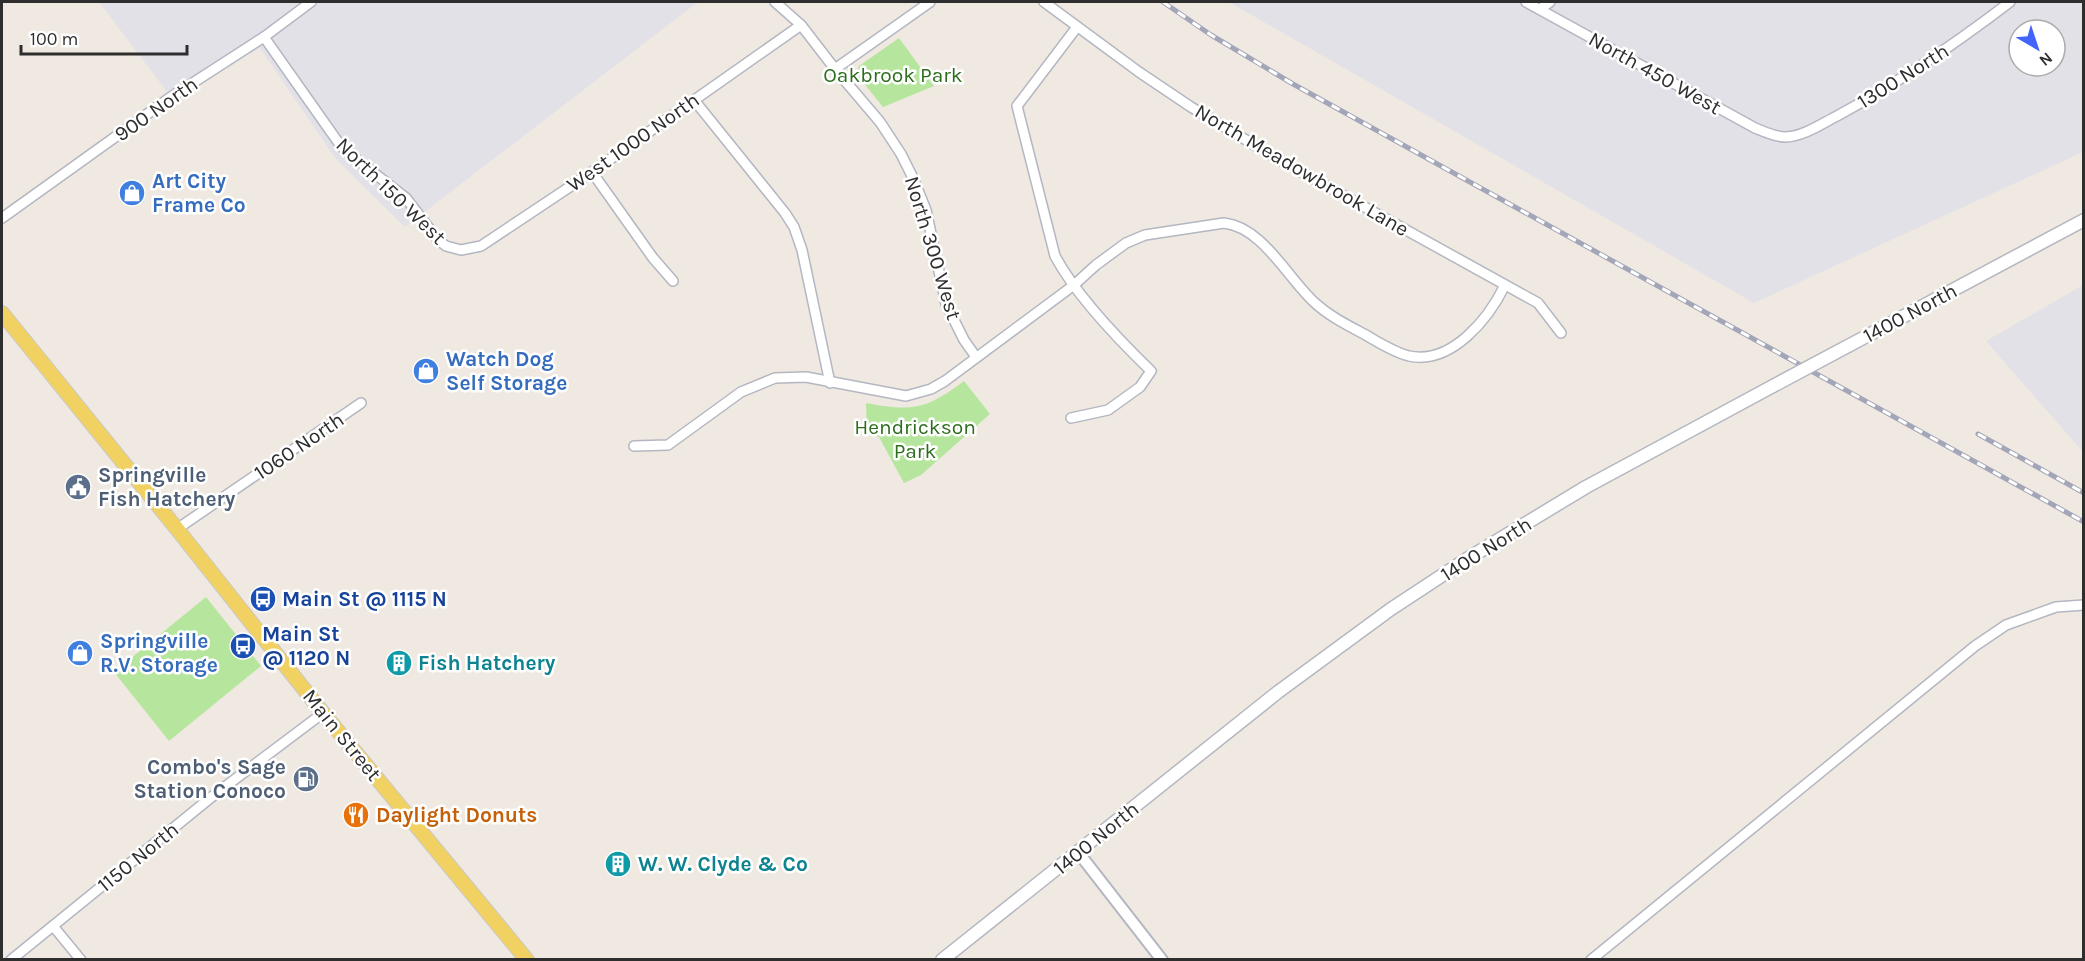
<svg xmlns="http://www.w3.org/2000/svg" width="2085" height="961" font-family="Karla,sans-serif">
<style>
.industrial{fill:#e3e1e8;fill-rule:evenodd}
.green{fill:#b6e59e}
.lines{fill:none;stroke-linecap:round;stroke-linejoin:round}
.minor-casing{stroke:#b4b7c1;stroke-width:12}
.tertiary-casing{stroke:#b4b7c1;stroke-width:14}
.secondary-casing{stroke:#b4b7c1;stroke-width:15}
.primary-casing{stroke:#c9c9c9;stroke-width:16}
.minor{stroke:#fff;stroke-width:9}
.tertiary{stroke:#fff;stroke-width:10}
.secondary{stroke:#fff;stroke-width:12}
.primary{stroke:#f2d163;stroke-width:14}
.rail-casing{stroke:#a3a6b8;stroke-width:5}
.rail{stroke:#fff;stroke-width:3;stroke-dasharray:9;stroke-linecap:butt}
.secondary-bridge-casing{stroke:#b4b7c1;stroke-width:15;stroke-linecap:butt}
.secondary-bridge{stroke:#fff;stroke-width:12}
.labels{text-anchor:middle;stroke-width:5;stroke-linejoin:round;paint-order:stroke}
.street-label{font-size:21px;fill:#2e2e2e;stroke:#fff}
.park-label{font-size:21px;fill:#2c6e1b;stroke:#fff}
.shop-label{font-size:21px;font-weight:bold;fill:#366cbe;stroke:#fff;text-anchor:start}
.service-label{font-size:21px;font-weight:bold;fill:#4e5e75;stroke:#fff;text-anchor:start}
.transit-label{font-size:21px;font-weight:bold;fill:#164399;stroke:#fff;text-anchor:start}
.culture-label{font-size:21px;font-weight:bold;fill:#0d838f;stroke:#fff;text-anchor:start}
.food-label{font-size:21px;font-weight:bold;fill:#c56008;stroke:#fff;text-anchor:start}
</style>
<rect width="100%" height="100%" fill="#efe9e1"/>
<g class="industrial">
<path d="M99,2h599l-293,225 -70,-69 -75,-110 -89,49z"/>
<path d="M1229,2h854v150l-329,151zM2019,30h36v36h-36z"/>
<path d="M2083,285v167l-97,-111z"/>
</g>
<g class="green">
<path d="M899,38l35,48 -51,21 -25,-31 -1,-5 2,-5z"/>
<path d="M964,381l26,33 -69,61 -17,8 -25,-46 -12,-3 -1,-31c46,9 61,6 98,-22z"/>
<path d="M206,597l55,69 -92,75 -55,-69z"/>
</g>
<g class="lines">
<defs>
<g id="minor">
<path d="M775,2l26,23 34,44 45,53 21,32 12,24 13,32 20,94 18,36 12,17"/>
<path d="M1044,2l95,70 52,35 85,51 262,145 23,30"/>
<path d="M1526,2l229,126c10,4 20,9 31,9 18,-1 35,-13 51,-21 61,-33 118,-72 173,-114"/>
<path d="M1540,9l10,-7"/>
<path d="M264,37l74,105 8,9 60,47 32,42 8,6 15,4 20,-4 111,-74 209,-147"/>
<path d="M835,69l95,-67"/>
<path d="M694,100l91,113 9,14 8,23 28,133"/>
<path d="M592,172l61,86 20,23"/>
<path d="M2,218l169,-121 93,-60 47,-35"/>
<path d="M1071,418l37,-8 32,-23 11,-16c-32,-31 -75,-76 -96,-115l-38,-150 60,-79"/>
<path d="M634,446l34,-1 73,-53 34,-14 31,-1 100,19 25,-7 14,-8 129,-96 22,-20 30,-22 19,-8 79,-12c38,4 63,54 90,79 15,14 33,23 50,32 14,8 29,18 45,22 43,9 80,-38 96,-71"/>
<path d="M177,529l184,-126"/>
<path d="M53,926l28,34"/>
<path d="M11,960l203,-165 109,-82"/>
<path d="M1591,960l384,-314 31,-21 50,-18 28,-2"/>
</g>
<path id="tertiary" d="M1078,852l84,108"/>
<g id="secondary">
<path d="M1848,346l236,-126"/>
<path d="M942,960l336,-268 113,-83 76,-50 119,-72 187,-101"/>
</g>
<path id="primary" d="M2,313l175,216 146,184 204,247"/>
</defs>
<use href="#minor" class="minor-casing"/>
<use href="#tertiary" class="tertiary-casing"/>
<use href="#secondary" class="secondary-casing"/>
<use href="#primary" class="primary-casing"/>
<use href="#minor" class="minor"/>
<use href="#tertiary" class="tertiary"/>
<use href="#secondary" class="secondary"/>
<use href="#primary" class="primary"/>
<defs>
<g id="rail">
<path d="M1163,2l48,33 82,49 791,438"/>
<path d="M1978,434l106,59"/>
</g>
</defs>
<use href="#rail" class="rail-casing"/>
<use href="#rail" class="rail"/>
<defs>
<path id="secondary-bridge" d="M1773,386l75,-40"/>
</defs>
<use href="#secondary-bridge" class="secondary-bridge-casing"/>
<use href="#secondary-bridge" class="secondary-bridge"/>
</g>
<defs>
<symbol id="shop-disc" viewBox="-11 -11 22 22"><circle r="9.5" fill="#3f7fe0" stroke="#fff"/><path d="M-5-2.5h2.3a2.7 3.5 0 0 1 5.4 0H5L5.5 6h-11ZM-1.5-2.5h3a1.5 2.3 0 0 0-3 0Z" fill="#fff"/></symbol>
<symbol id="civic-disc" viewBox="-11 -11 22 22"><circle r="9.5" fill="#5c6f8a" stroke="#fff"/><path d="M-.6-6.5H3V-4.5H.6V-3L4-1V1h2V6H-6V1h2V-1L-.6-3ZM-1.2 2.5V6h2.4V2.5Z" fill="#fff"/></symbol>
<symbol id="bus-disc" viewBox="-11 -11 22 22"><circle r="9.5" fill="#1a4fb4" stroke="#fff"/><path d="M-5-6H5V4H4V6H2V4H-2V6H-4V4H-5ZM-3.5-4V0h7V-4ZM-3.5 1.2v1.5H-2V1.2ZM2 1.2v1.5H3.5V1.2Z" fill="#fff"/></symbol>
<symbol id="building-disc" viewBox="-11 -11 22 22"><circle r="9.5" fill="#0f9aa8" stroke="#fff"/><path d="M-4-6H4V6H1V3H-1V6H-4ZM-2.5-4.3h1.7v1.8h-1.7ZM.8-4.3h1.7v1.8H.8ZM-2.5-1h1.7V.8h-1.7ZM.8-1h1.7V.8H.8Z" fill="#fff"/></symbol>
<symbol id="fuel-disc" viewBox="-11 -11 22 22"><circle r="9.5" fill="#5c6f8a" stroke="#fff"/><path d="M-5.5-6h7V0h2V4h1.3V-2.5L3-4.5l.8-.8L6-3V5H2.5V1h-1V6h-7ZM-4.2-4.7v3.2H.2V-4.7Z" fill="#fff"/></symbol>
<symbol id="restaurant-disc" viewBox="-11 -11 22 22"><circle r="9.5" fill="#e8710a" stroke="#fff"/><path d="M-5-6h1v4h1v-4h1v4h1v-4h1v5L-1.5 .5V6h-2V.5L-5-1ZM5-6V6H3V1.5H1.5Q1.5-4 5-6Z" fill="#fff"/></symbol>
</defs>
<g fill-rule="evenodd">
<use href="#shop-disc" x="117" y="178" width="30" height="30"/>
<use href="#shop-disc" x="411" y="356" width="30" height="30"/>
<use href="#civic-disc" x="63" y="472" width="30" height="30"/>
<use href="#bus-disc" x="248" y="584" width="30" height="30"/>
<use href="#bus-disc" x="228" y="631" width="30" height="30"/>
<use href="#shop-disc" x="65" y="638" width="30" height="30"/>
<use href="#building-disc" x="384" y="648" width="30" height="30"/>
<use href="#fuel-disc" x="291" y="764" width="30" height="30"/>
<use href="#restaurant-disc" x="341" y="800" width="30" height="30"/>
<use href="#building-disc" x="603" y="849" width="30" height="30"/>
</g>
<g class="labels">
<g class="street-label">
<text transform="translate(1655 73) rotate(29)" y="7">North 450 West</text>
<text transform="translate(1903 76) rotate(-32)" y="7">1300 North</text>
<text transform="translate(156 109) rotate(-35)" y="7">900 North</text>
<text transform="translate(633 142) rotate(-35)" y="7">West 1000 North</text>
<text transform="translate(1302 170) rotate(30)" y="7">North Meadowbrook Lane</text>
<text transform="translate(391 191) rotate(44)" y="7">North 150 West</text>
<text transform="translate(933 248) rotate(73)" y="7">North 300 West</text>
<text transform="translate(1910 313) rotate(-28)" y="7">1400 North</text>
<text transform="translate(299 446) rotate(-34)" y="7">1060 North</text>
<text transform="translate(1486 549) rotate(-32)" y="7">1400 North</text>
<text transform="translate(342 735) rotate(51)" y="7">Main Street</text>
<text transform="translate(1096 838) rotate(-39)" y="7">1400 North</text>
<text transform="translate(138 857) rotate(-39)" y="7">1150 North</text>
</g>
<g class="park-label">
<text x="893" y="82">Oakbrook Park</text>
<text x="915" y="434">Hendrickson<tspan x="915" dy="24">Park</tspan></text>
</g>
<g class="shop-label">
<text x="152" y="188">Art City<tspan x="152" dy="24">Frame Co</tspan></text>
<text x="446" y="366">Watch Dog<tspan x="446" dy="24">Self Storage</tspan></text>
<text x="100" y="648">Springville<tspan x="100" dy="24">R.V. Storage</tspan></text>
</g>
<g class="service-label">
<text x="98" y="482">Springville<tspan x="98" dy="24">Fish Hatchery</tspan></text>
<text x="286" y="774" text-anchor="end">Combo's Sage<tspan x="286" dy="24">Station Conoco</tspan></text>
</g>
<g class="transit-label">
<text x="282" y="606">Main St @ 1115 N</text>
<text x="262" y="641">Main St<tspan x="262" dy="24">@ 1120 N</tspan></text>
</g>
<g class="culture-label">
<text x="418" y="670">Fish Hatchery</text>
<text x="638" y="871">W. W. Clyde &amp; Co</text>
</g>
<g class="food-label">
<text x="376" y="822">Daylight Donuts</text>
</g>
</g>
<rect width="2085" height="961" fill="none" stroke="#2e2e2e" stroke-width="6"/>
<g transform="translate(2037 48) rotate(141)"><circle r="28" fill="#ffffff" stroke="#ababab" stroke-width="1.5"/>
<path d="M0-4.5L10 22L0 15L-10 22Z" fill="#4264fb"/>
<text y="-9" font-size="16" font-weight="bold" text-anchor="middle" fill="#2e2e2e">N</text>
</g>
<path d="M21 45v9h166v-9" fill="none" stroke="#2e2e2e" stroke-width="3"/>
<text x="30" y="45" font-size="18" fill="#2e2e2e" stroke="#ffffff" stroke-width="4.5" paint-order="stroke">100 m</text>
</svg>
